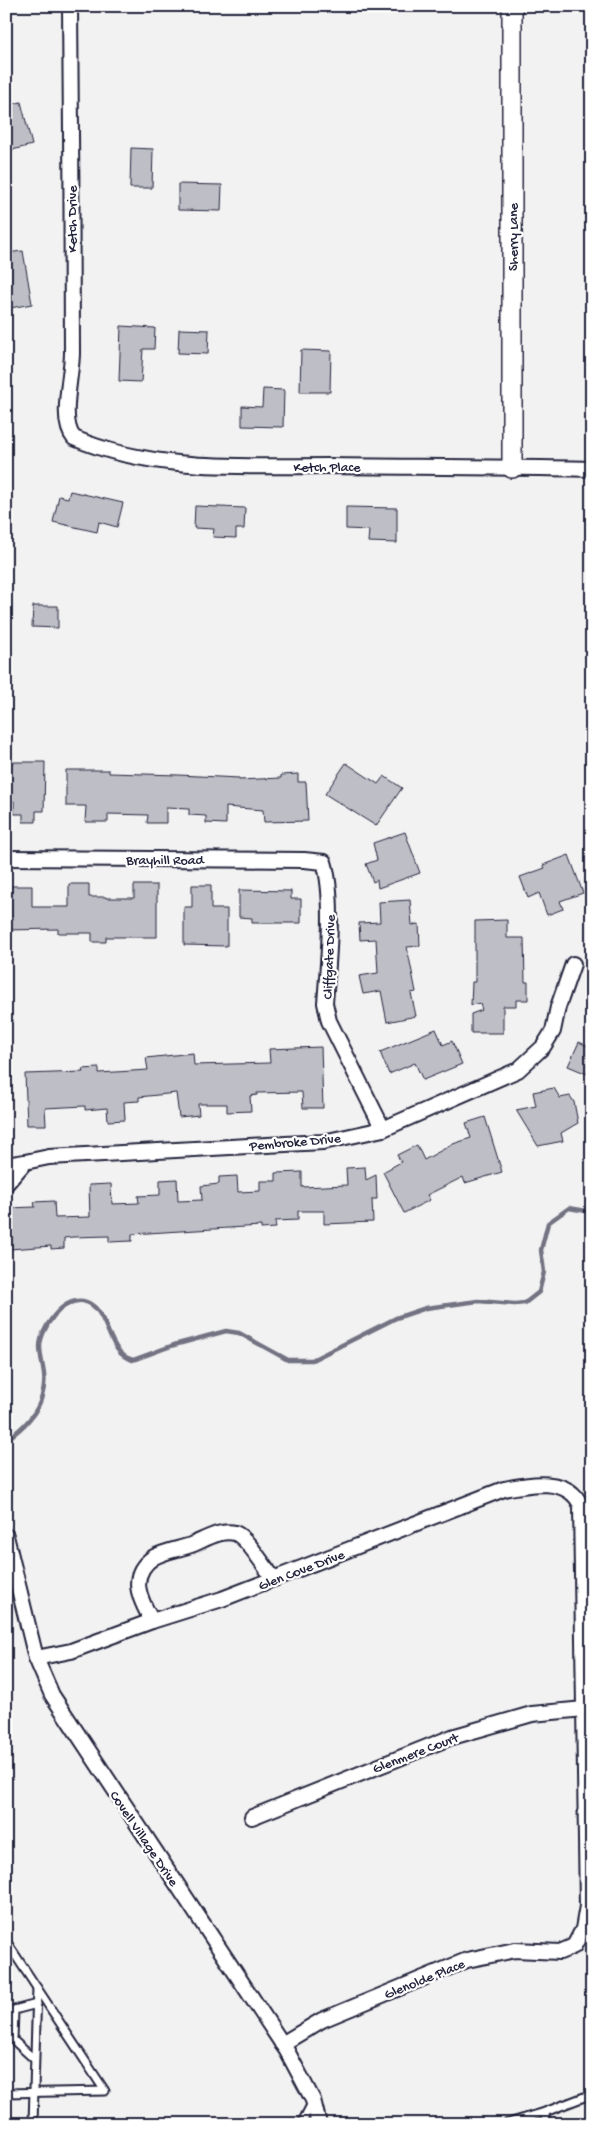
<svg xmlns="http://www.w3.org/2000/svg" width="598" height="2130" font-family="'Gochi Hand',sans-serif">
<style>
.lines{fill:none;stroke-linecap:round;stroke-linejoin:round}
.stream{stroke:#727282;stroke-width:4.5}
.building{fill:#bebec6;stroke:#22223b}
.lane-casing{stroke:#22223b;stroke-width:11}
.street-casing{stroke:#22223b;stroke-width:18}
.secondary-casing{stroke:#22223b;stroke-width:22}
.lane{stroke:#fff;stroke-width:7}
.street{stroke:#fff;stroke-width:14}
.secondary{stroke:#fff;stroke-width:19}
.labels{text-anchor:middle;stroke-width:4.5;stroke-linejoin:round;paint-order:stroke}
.street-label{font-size:14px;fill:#22223b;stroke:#fff}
</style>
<rect width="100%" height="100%" fill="#f2f2f3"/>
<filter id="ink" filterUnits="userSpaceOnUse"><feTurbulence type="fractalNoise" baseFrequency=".02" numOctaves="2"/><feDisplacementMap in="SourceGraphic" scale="10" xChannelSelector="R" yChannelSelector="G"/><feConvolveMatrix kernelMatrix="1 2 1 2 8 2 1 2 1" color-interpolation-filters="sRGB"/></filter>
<g filter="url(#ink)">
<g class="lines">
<path class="stream" d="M6,1440c16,-11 31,-25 36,-44 6,-20 -1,-29 -2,-49 0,-18 22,-49 43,-46 27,5 22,53 50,59l41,-15 52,-14 13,2 49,27h24l84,-42 30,-10 52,-7 37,3 10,-1 14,-11 5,-20 -3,-22 7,-27 21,-15 23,4"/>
</g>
<g class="building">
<path d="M21,102l11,43 -24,6 -2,-9v-36z"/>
<path d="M131,148l22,1 -1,39h-22z"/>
<path d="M178,184l44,1 -1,26 -43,-1z"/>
<path d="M23,251l9,53 -22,4 -4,-25v-30z"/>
<path d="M121,326l34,2 -1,21h-11l-2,33 -22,-1z"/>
<path d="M179,329l30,1 -1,24 -30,-1z"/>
<path d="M301,350l30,1 -1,41h-30z"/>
<path d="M263,389l21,1 -1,37 -41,-1v-20l20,1z"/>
<path d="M70,491l53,12 -6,24 -18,-5 -2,10 -44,-10 6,-26 9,2z"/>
<path d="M195,506l50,2 -1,21h-8v9l-23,-1 1,-8 -20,-1z"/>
<path d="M346,507l51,1v35l-29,-1 1,-12 -23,-1z"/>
<path d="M33,606h25v22l-26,-1z"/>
<path d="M6,762h39l-1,49h-8v11h-13v-8h-9v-13h-8z"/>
<path d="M346,763l32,21 6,-8 18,12 -26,38 -51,-32z"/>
<path d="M66,770h43v3l69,2 61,3v2l42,-2v-3l17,-1v8h8l2,39 -44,1 -1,-12 -37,-3v17l-20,-1v-7l-17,-1v-6l-23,-1v15h-19l1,-8 -40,-1v8h-23l1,-16h-20z"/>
<path d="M405,832l15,41 -42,15 -1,-8 -4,2 -7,-18 11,-4 -4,-17z"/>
<path d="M569,855l14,38 -23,8 3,8 -16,6 -8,-22 -11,5 -8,-21 25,-9 -2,-3z"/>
<path d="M69,884h20v13h17v1h28v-13h23v52h-51v5h-14v-9h-34v-4l-52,1 2,-44h24v21h37z"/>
<path d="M192,885h19v24h16v37l-43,-1v-38h8z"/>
<path d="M239,890l52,1v8h10v24h-49v-5l-13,-1z"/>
<path d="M410,900l2,25 7,-1 1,22 -13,1 9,45 -5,1 5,23 -29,6 -6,-31 -18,3 -4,-18 19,-3 -2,-34 -16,1 -1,-17 21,-1 -1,-20z"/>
<path d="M507,920v18h17l1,44h3v18h-12v6h-13v27h-32v-19l11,-4 -2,-7 -9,2 1,-23h3v-61z"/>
<path d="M436,1029l7,16 9,-4 10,23 -39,16 -8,-17 -26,11 -9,-22z"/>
<path d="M579,1042l13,6v28l-24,-10z"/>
<path d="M321,1047l2,61h-20l-1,-16 -45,1v2l-7,1 1,15 -24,1v-8h-29l1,11 -20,2 -3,-24 -37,4v4l-15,1 1,18 -17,1 -1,-13 -22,2v-4l-40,2 1,17h-19l-2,-51 58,-2 -1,-3 17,-1v5l49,-3 -2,-12 47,-5 1,12 76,-2 -1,-14z"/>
<path d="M554,1088l6,10 10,-2 4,6 4,21 -17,10 2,8 -25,5 -22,-36 20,-4 -3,-14z"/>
<path d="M485,1117l17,55 -37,11 -2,-6 -36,18 3,5 -26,13 -21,-41 18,-10 -4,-7 20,-10 7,15 29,-16 18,-6 -5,-15z"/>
<path d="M365,1167l1,13 10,-5 1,24h-5l1,23 -49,2v-13h-26v9l-23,1 1,7 -15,1v-3l-129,8v7l-23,1v-6l-36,1 -9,1v10l-13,1v-3l-41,3 -2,-41 27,-1 -1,-5 20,-1 1,17 35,-1 -1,-32 22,-1 1,20 27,-1 -1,-7 22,-1v-15l17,-1 1,22 24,-1 -1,-14 18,-2v-7l18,-1 1,16 22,-1v-10h16v-8l26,-1v15l45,-2 -1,-17z"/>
</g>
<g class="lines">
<defs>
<g id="lane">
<path d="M6,1941l99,150 -99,2"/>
<path d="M34,2059l-21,-19 1,-30 23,-6"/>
<path d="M33,2124l4,-136"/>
<path d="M301,2124l11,-21"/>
<path d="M505,2124l40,-12"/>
<path d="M546,2124l-1,-12 47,-18"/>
</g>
<g id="street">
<path d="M70,6c1,116 2,231 2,347 0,23 -13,68 2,85 79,34 171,28 255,28 88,1 175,1 263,3"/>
<path d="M6,858l298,2 20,2c11,36 4,102 1,141l4,18 54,108"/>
<path d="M25,1162l24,-5 274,-15 60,-13 135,-59 25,-23 10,-16 5,-24 15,-43"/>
<path d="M6,1165l19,-3 -19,22"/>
<path d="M6,1536l30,122 16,37 235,356 26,49 6,24"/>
<path d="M152,1621c-12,-21 -25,-46 2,-64 11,-6 25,-8 37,-12 13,-5 30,-16 44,-12 12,4 30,35 39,46"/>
<path d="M36,1658l35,-7 81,-30 70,-22 282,-110c25,-5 65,-13 77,17l6,400 -4,23 -9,17 -14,6 -45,-2 -48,10 -145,60 -40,24"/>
<path d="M252,1817l200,-80 80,-23 52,-5"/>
</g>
<path id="secondary" d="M512,6v462"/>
</defs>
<use href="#lane" class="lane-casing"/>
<use href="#street" class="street-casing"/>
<use href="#secondary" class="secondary-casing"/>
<use href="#lane" class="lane"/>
<use href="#street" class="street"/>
<use href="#secondary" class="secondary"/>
</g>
</g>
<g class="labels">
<g class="street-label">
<text transform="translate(71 219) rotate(-90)" y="5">Ketch Drive</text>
<text transform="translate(512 237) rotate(-90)" y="5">Sherry Lane</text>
<text x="327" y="471">Ketch Place</text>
<text x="165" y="864">Brayhill Road</text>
<text transform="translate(328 957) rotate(-88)" y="5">Cliffgate Drive</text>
<text transform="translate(295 1141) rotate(-5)" y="5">Pembroke Drive</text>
<text transform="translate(301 1569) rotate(-21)" y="5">Glen Cove Drive</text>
<text transform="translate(415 1752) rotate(-21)" y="5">Glenmere Court</text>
<text transform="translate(145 1838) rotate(56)" y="5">Covell Village Drive</text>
<text transform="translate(424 1978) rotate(-22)" y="5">Glenolde Place</text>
</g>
</g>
<rect width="598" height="2130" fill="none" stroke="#fff" stroke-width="25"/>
<rect x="12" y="12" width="573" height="2105" fill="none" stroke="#22223b" stroke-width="2" filter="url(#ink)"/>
</svg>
